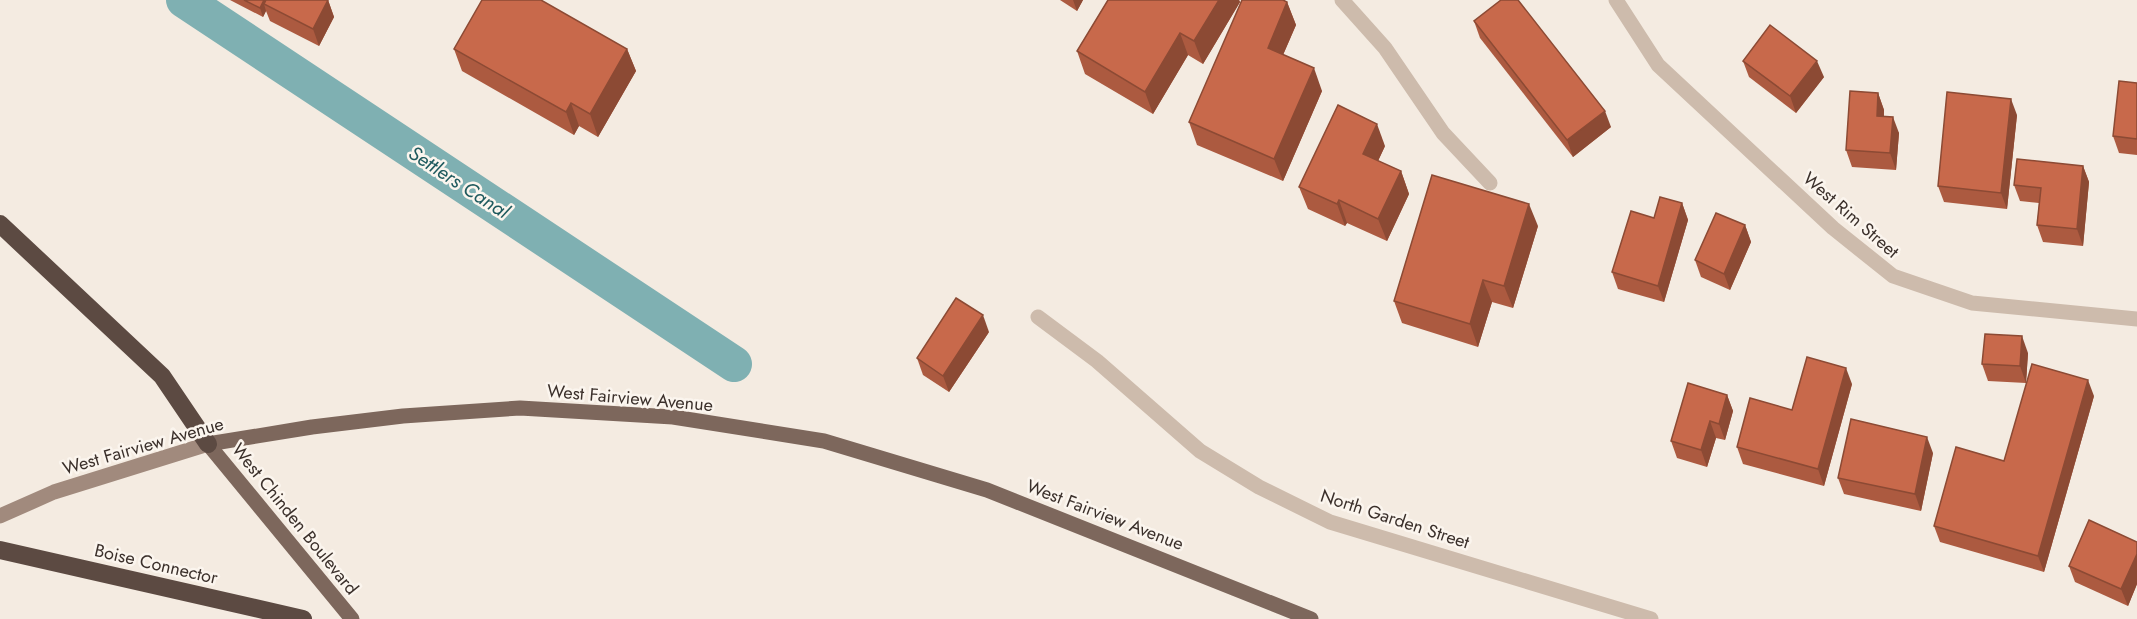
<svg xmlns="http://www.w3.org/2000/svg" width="2137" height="619" font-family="Jost,sans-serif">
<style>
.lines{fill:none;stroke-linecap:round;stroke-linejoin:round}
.canal{stroke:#7fb0b2;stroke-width:36}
.service{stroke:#cdbbac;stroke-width:15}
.minor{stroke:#cdbbac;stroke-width:15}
.secondary{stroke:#a18a7d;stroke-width:15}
.primary{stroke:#7d675c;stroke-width:15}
.motorway{stroke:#5c4a42;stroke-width:18}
.wall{fill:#ac5a40}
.shaded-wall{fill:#8c4a34}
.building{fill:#c8694b;stroke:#8c4a34;stroke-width:1.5}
.labels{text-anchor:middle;stroke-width:5;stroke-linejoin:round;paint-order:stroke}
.street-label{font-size:18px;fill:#3b302b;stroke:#fbf5ee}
.water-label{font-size:20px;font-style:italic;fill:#1f5a5e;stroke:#fbf5ee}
</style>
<rect width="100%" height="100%" fill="#f4ebe1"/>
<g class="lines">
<path class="canal" d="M184,0l550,364"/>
<path class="service" d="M1342,0l43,48 58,85 47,50"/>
<g class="minor">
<path d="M1616,0l42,65 175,163 60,48 79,27 165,16"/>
<path d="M1038,317l59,44 103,90 59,36 71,35 321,97"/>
</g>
<path class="secondary" d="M0,516l54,-24 154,-48"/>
<g class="primary">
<path d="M208,444l104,-17 91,-11 117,-8 153,9 151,24 163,49 324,129"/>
<path d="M208,444l144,175"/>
</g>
<g class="motorway">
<path d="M0,224l162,152 46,68"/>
<path d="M0,550l303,69"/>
</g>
</g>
<g class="wall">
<path d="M230,0h98l6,17 -15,29 -49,-25 -4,-10 -3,6z"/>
<path d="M1060,0h23l-6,11z"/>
<path d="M1108,0h131l1,2 -37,62 -15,-9 -35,59 -68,-40 -8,-23z"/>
<path d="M1287,2l9,23 -13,30 39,36 -39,90 -86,-36 -8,-23z"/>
<path d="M1474,21l137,106 -38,30 -93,-119z"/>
<path d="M454,49h173l9,22 -38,66 -19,-11 -5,9 -112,-64z"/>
<path d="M1743,61l81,16 -28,36 -47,-36z"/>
<path d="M2137,83v72l-18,-2 -6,-17z"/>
<path d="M1878,93l6,17v6l15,17 -3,37 -44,-3 -6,-17z"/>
<path d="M2017,115l-10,94 -63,-7 -6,-16z"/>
<path d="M1385,146l-7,15 23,10 8,23 -22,47 -40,-18 -2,3 -37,-17 -9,-22z"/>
<path d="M2083,166l6,16 -6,64 -40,-4 -6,-17 2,-22 -19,-2 -6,-16z"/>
<path d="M1682,203l6,17 -24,82 -46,-13 -6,-17z"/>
<path d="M1745,225l6,17 -21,48 -29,-13 -6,-17z"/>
<path d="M1538,226l-25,82 -21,-6 -14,45 -76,-24 -8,-22z"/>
<path d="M989,332l-40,60 -26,-17 -6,-17z"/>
<path d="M2028,353l-2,30 -38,-2 -6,-17z"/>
<path d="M1852,384l-28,102 -81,-22 -6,-17 55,-37z"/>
<path d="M1727,395l6,16 -8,29 -9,-2 -9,29 -30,-9 -6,-17z"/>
<path d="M2094,396l-50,176 -104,-30 -6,-16 70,-65z"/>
<path d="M1933,453l-12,58 -77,-17 -6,-16z"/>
<path d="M2137,542v42l-9,22 -53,-24 -6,-16z"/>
</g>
<g class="shaded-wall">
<path d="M264,0h8l-8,4 2,7 -3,6 -3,-9z"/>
<path d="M328,0l6,17 -15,29 -6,-17z"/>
<path d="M1073,0h10l-6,11z"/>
<path d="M1219,0h20l1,2 -37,62 -9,-23z"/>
<path d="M1287,2l9,23 -20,46 -8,-23z"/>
<path d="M1180,33l8,22 -35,59 -8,-22z"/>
<path d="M627,49l9,22 -38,66 -8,-23z"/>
<path d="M1817,61l7,16 -28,36 -6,-17z"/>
<path d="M1314,68l8,23 -39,90 -9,-22z"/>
<path d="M1878,93l6,17 -1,22 -6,-16z"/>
<path d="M2011,99l6,16 -10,94 -6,-16z"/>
<path d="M571,103l8,23 -5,9 -8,-23z"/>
<path d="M1605,111l6,16 -38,30 -6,-17z"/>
<path d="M1893,117l6,16 -3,37 -6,-17z"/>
<path d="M1377,124l8,22 -14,30 -8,-22z"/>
<path d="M2083,166l6,16 -6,64 -6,-17z"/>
<path d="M1401,171l8,23 -22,47 -9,-22z"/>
<path d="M1339,200l8,23 -2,3 -8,-22z"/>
<path d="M1682,203l6,17 -24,82 -6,-16z"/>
<path d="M1529,204l9,22 -25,82 -9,-22z"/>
<path d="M1745,225l6,17 -21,48 -6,-16z"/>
<path d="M1483,280l9,22 -14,45 -8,-23z"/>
<path d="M983,315l6,17 -40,60 -6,-16z"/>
<path d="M2022,336l6,17 -2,30 -6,-17z"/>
<path d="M1846,368l6,16 -28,102 -6,-17z"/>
<path d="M2088,380l6,16 -50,176 -6,-16z"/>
<path d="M1727,395l6,16 -8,29 -6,-16z"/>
<path d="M1710,421l6,17 -9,29 -6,-17z"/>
<path d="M1927,437l6,16 -12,58 -6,-17z"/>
<path d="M2137,554v30l-9,22 -7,-17z"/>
</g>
<g class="building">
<path d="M244,0h20l-4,8z"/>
<path d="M266,0h62l-15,29 -49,-25z"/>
<path d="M482,0h59l86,49 -37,65 -19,-11 -5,9 -112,-63z"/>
<path d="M1108,0h111l-25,41 -14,-8 -35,59 -68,-41z"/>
<path d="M1242,0h41l4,2 -19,46 46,20 -40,91 -85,-37z"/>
<path d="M1501,0h17l87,111 -38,29 -93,-119z"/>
<path d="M1770,25l47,36 -27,35 -47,-35z"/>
<path d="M2119,81l18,2v56l-24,-3z"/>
<path d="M1850,91l28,2 -1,23 16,1 -3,36 -44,-3z"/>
<path d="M1947,92l64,7 -10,94 -63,-7z"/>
<path d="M1338,105l39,19 -14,30 38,17 -23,48 -39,-19 -2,4 -38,-17z"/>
<path d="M2017,159l66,7 -6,63 -40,-4 4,-37 -27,-3z"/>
<path d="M1432,175l97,29 -25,82 -21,-6 -13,44 -76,-23z"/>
<path d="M1660,197l22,6 -24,83 -46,-14 19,-61 23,7z"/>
<path d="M1716,213l29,12 -21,49 -29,-14z"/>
<path d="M956,298l27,17 -40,61 -26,-18z"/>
<path d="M1985,334l37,2 -2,30 -38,-2z"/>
<path d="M1807,357l39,11 -28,101 -81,-22 13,-49 42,12z"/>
<path d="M2032,364l56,16 -50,176 -104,-30 22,-79 48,14z"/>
<path d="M1688,383l39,12 -8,29 -9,-3 -9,29 -30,-9z"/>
<path d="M1851,419l76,18 -12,57 -77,-16z"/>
<path d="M2089,520l48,22v12l-16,35 -52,-23z"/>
</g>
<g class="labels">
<g class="street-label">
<text transform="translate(1851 215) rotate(41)" y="6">West Rim Street</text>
<text transform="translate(630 398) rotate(5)" y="6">West Fairview Avenue</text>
<text transform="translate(143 446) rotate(-16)" y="6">West Fairview Avenue</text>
<text transform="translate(1105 515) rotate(21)" y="6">West Fairview Avenue</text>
<text transform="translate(295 519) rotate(51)" y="6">West Chinden Boulevard</text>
<text transform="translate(1395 519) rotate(18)" y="6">North Garden Street</text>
<text transform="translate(156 564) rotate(13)" y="6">Boise Connector</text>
</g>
<g class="water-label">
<text transform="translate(459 182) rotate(33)" y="7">Settlers Canal</text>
</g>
</g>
</svg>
